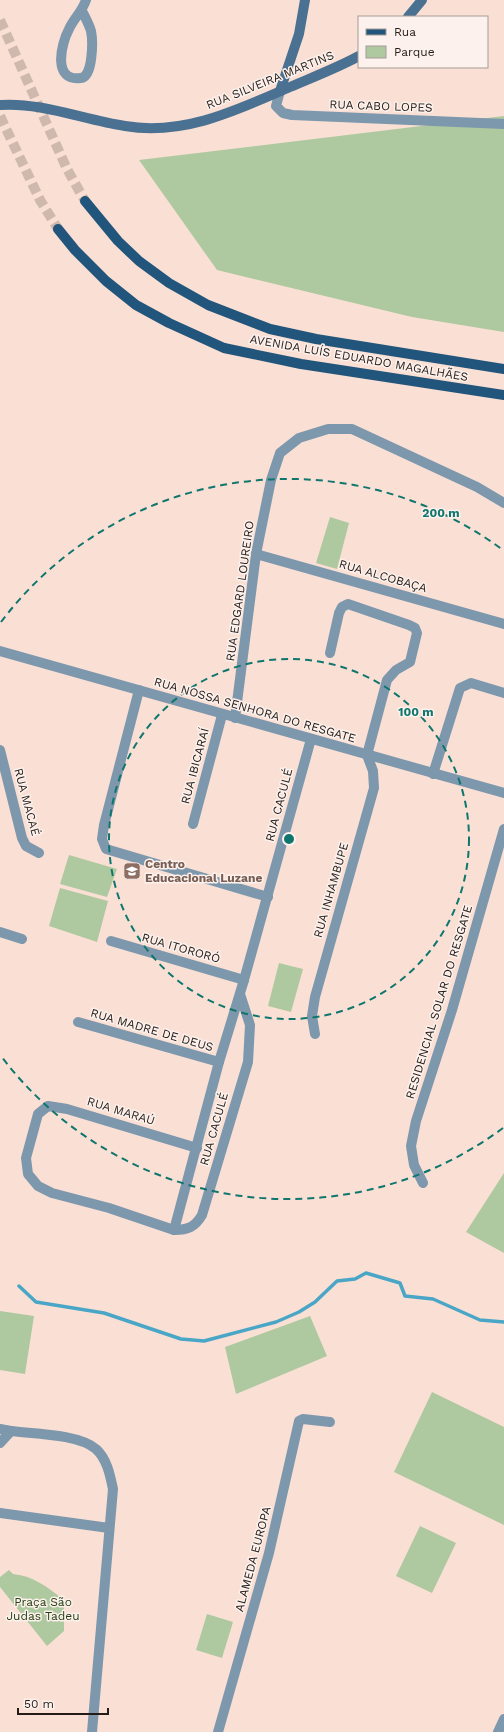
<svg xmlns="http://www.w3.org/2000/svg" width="504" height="1732" font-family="'Work Sans',sans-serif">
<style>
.green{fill:#aec8a0}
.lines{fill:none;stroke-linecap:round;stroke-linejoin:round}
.stream{stroke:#4aa6c6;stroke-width:3.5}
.primary-tunnel{stroke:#cfb9ae;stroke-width:10;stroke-dasharray:10 5;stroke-linecap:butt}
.street{stroke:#7d97ad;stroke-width:10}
.secondary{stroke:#4a7191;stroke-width:10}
.primary{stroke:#22557b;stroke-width:10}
.ring{fill:none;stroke:#0f766e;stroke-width:2;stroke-dasharray:7 5}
.labels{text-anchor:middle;stroke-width:3;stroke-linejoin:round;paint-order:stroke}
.street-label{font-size:12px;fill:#251c18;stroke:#fcf1ec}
.education-label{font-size:12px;font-weight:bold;fill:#785e54;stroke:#fcf1ec;text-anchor:start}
.park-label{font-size:12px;fill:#254013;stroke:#fcf1ec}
.centre{fill:#0f766e;stroke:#fcf1ec;stroke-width:2}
.ring-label{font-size:12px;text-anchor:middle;font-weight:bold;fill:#0f766e;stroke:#fcf1ec;stroke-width:3;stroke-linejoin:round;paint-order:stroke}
</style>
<rect width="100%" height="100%" fill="#fae0d4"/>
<g class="green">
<path d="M504,116v216l-92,-15 -195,-47 -78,-110z"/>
<path d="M330,517l19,6 -12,46 -21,-6z"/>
<path d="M69,855l48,14 -10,28 -47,-13z"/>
<path d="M60,888l48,13 -11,41 -48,-16z"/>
<path d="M279,963l24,6 -12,43 -23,-6z"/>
<path d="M504,1173v80l-38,-21z"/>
<path d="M0,1311l34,5 -9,58 -25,-4z"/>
<path d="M310,1316l17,40 -91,38 -11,-47z"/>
<path d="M432,1392l72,35v98l-110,-53z"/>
<path d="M420,1526l36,17 -24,50 -36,-17z"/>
<path d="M9,1570l4,4c21,2 34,13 51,26v31l-17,15 -47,-59v-10z"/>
<path d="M207,1614l26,8 -11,36 -26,-8z"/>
</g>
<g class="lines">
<path class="stream" d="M19,1286l17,16 68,11 77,26 23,2 72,-19 23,-10 16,-10 22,-21 18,-2 11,-6 34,10 5,13 28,3 47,21 24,2"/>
<g class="primary-tunnel">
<path d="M0,20l67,149 18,32"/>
<path d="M0,116l40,84 18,29"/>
</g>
<g class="street">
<path d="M82,11c3,6 7,13 9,20 2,10 2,46 -10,47 -29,4 -20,-34 -12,-49 5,-11 13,-17 17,-29"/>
<path d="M280,91l-4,15 7,7 9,2 212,9"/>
<path d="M256,554l248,70"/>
<path d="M0,651l504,142"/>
<path d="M139,690l-35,135 -2,14 4,10 162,48"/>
<path d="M235,718l21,-164 15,-74 9,-27 19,-15 29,-9h24l125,58 27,16"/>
<path d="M0,750l22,88 4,8 13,7"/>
<path d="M433,774l27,-86 11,-5 33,10"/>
<path d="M193,824l29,-109"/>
<path d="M0,932l22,7"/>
<path d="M111,941l133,39"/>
<path d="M78,1022l141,40"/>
<path d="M315,1034l-3,-18 3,-19 59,-209 -1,-17 -6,-16 20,-75 9,-10 14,-8 7,-29 -2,-5 -6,-3 -61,-21 -6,3 -3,6 -9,40"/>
<path d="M197,1148l-130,-39 -19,-3 -10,8 -12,44 2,16 10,12 14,7 57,15 65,22c14,0 21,-3 28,-15l46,-153 2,-37 -10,-31"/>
<path d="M423,1183l-9,-18 -3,-19 5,-25 36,-111 52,-181"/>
<path d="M174,1230l45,-168 25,-82 67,-241"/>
<path d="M0,1429l11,2 -11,12"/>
<path d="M11,1431c23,3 67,3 85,18 11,10 14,26 17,40l-21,243"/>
<path d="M0,1513l109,15"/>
<path d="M218,1732l51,-179 30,-132 4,-2 27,3"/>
<path d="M498,1732l6,-13"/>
</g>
<g class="secondary">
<path d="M408,17l14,-17"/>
<path d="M280,91l19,-57 6,-34"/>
<path d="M0,105c42,-3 84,15 125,21 59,10 112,-16 165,-39 23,-10 47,-19 69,-31"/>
</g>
<g class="primary">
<path d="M85,201l33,40 21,20 30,22 39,22 62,24 46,10 188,30"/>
<path d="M58,229l17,21 31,31 30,24 33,18 55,25 77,16 203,31"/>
</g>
</g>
<g class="ring">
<circle cx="289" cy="839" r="180"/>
<path d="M503 1128A360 360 0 0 1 1 1056M1 622A360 360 0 0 1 503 550"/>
</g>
<defs>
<symbol id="school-square" viewBox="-11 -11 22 22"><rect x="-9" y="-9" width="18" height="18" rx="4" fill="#8d6e63" stroke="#fcf1ec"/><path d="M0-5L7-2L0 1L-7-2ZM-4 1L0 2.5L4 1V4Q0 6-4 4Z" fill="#fff"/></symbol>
</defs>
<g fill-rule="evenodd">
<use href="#school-square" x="122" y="861" width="20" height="20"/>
</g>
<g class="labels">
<g class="street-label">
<text transform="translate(270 80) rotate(-22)" y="4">RUA SILVEIRA MARTINS</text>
<text transform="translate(381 106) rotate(2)" y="4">RUA CABO LOPES</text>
<text transform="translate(359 358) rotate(10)" y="4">AVENIDA LUÍS EDUARDO MAGALHÃES</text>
<text transform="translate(383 576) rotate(16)" y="4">RUA ALCOBAÇA</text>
<text transform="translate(240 591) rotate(-82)" y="4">RUA EDGARD LOUREIRO</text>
<text transform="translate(255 710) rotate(16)" y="4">RUA NOSSA SENHORA DO RESGATE</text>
<text transform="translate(195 766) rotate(-75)" y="4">RUA IBICARAÍ</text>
<text transform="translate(27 802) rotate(75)" y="4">RUA MACAÉ</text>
<text transform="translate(279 805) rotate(-75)" y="4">RUA CACULÉ</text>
<text transform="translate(331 890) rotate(-74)" y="4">RUA INHAMBUPE</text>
<text transform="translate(181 948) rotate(16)" y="4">RUA ITORORÓ</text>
<text transform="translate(439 1002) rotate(-73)" y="4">RESIDENCIAL SOLAR DO RESGATE</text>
<text transform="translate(152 1030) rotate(16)" y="4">RUA MADRE DE DEUS</text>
<text transform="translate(121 1111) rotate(17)" y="4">RUA MARAÚ</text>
<text transform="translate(214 1129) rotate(-74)" y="4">RUA CACULÉ</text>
<text transform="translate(253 1559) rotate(-75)" y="4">ALAMEDA EUROPA</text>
</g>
<g class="education-label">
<text x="145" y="868">Centro<tspan x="145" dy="14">Educacional Luzane</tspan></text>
</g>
<g class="park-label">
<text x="43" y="1606">Praça São<tspan x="43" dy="14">Judas Tadeu</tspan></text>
</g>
</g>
<circle cx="289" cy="839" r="6" class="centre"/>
<g class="ring-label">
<text x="441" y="517">200 m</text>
<text x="416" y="716">100 m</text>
</g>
<rect x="358" y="16" width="130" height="52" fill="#fcf1ec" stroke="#a69c97"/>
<rect x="366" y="29" width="20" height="6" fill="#22557b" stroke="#a69c97"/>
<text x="394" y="36" font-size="12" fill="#251c18">Rua</text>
<rect x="366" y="46" width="20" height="12" fill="#aec8a0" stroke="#a69c97"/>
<text x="394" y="56" font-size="12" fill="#251c18">Parque</text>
<path d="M18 1708v6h90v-6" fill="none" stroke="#251c18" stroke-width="2"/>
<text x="24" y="1708" font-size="12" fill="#251c18" stroke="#fcf1ec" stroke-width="3" paint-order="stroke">50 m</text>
</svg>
